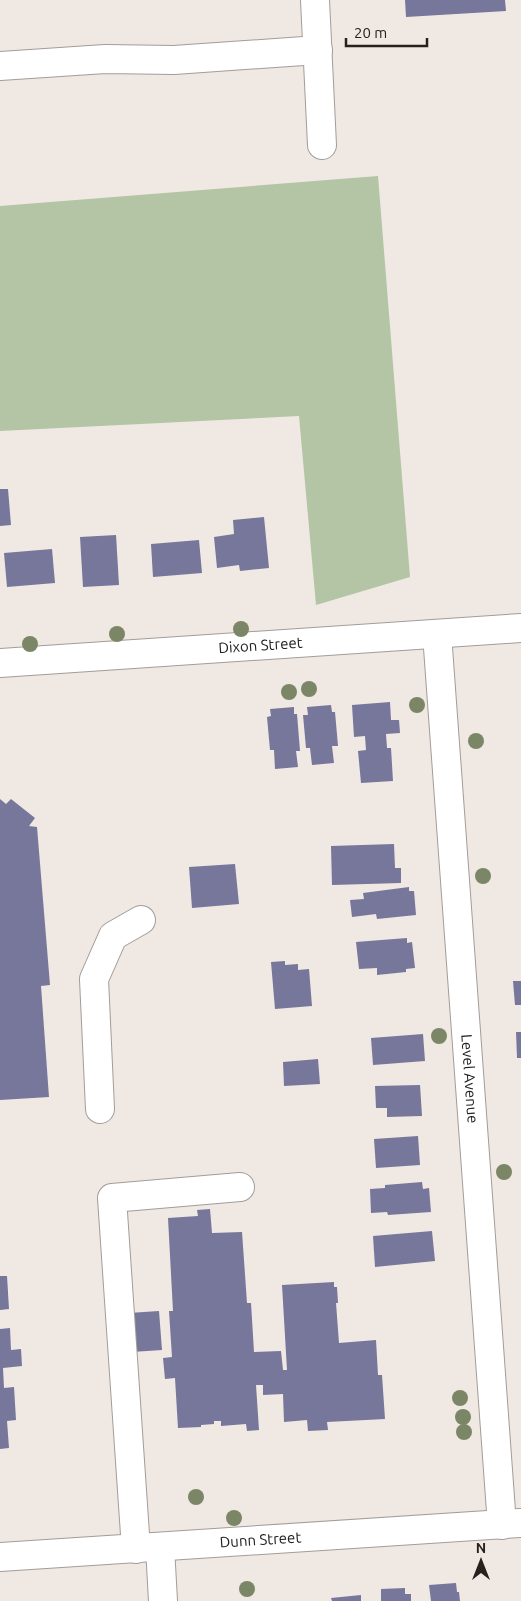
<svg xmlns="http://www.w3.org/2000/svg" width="521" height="1601" font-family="Ubuntu,sans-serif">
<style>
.green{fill:#b3c5a5}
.building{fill:#77769b}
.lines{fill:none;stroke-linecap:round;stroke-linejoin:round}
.minor-casing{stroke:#a39c98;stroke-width:30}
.minor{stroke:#fff;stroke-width:28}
.tree{fill:#7b8666}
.labels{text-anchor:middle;stroke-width:4.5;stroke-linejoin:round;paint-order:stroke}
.street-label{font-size:15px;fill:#24211f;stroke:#f0e8e3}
</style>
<rect width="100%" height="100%" fill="#f0e8e3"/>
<path class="green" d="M378,176l32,401 -94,28 -17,-189 -299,15v-225z"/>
<g class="building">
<path d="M405,0h100l1,11 -100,6z"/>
<path d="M0,489h8l3,36 -11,1z"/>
<path d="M264,517l5,51 -29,3 -1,-6 -22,3 -3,-31 20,-3 -1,-14z"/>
<path d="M116,535l3,50 -36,2 -3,-50z"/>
<path d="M199,540l3,33 -49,4 -2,-33z"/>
<path d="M52,549l3,34 -48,4 -3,-34z"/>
<path d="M390,702l1,18h8l1,13 -14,1 1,14h4l2,33 -32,2 -3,-32 8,-1 -1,-14 -11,1 -2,-32z"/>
<path d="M331,705l1,7h3l3,34h-6l2,17 -22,2 -2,-17h-4l-3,-33h5l-1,-8z"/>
<path d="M294,707v7h3l3,37h-4l2,16 -23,2 -1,-19h-4l-3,-33 4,-1 -1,-7z"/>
<path d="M0,799l6,5 5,-5 24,19 -6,8 8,1 13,158 -9,1 8,111 -49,3z"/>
<path d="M394,844l1,24h6v15l-69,2 -1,-39z"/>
<path d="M235,864l4,40 -47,4 -3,-41z"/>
<path d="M409,887v4h5l2,24 -39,4 -1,-5 -24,3 -2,-17 14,-1 -1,-6z"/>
<path d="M407,938v5l5,-1 3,26 -9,1v3l-29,3v-7l-18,1 -3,-27z"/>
<path d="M285,961v4l13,-1v6l11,-1 3,37 -37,3 -4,-47z"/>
<path d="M513,981h8v24h-6z"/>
<path d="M516,1032h5v26h-4z"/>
<path d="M423,1034l2,27 -52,4 -2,-27z"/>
<path d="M318,1059l2,25 -36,2 -1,-24z"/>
<path d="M420,1085l2,31 -35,1v-9h-11l-1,-22z"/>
<path d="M418,1136l2,29 -44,3 -2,-29z"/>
<path d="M422,1182l1,7 6,-1 2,24 -43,3 -1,-3 -16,1 -1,-24 15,-1v-3z"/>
<path d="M210,1209l2,24 30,-1 5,71h4l3,49 27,-1 2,19h4l-5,-85 52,-3v5h3l1,16h-2l3,40 37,-3 2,35h4l3,44 -58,3 1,8 -20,1 -1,-11 -23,2 -1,-28 -20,1v-10h-7l3,45 -12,1 -1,-7 -25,2v-5h-7v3l-13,1v2l-23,1 -3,-50 -10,1 -2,-21 9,-1 -3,-46h4l-5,-93 30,-2 -1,-6z"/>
<path d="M432,1231l3,30 -60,6 -2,-31z"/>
<path d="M0,1276h7l2,33 -9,1z"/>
<path d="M159,1311l3,39 -30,2 -3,-39z"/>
<path d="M10,1328l1,22 10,-1 1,17 -19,2 1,20 10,-1 2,33 -9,1 2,27 -9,1v-120z"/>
<path d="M456,1583l1,9h2l1,9h-29l-2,-16z"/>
<path d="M405,1588v6h6v7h-30v-12z"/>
<path d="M361,1595v6h-29l-1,-3z"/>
</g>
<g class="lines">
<defs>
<g id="minor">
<path d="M315,0l7,145"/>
<path d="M0,66l105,-7 69,1 144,-10"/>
<path id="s1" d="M437,634l65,891"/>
<path id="s2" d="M0,663l521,-35"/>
<path d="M100,1109l-6,-130 19,-43 28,-16"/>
<path d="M160,1547l3,54"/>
<path d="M136,1549l-24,-351 128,-11"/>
<path id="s3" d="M0,1557l520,-34"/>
</g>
</defs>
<use href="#minor" class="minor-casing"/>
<use href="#minor" class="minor"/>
</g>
<g class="tree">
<circle cx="241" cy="629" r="8"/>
<circle cx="117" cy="634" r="8"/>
<circle cx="30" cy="644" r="8"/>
<circle cx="309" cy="689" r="8"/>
<circle cx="289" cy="692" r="8"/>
<circle cx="417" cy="705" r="8"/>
<circle cx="476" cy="741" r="8"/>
<circle cx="483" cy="876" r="8"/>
<circle cx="439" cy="1036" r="8"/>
<circle cx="504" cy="1172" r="8"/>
<circle cx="460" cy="1398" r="8"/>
<circle cx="463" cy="1417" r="8"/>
<circle cx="464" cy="1432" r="8"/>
<circle cx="196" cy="1497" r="8"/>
<circle cx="234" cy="1518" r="8"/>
<circle cx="247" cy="1589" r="8"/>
</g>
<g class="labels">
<g class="street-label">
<text dy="5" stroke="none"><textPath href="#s2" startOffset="261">Dixon Street</textPath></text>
<text dy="5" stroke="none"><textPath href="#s1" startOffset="446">Level Avenue</textPath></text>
<text dy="5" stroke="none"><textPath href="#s3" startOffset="261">Dunn Street</textPath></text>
</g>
</g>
<g transform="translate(481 1561)" stroke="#f0e8e3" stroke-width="4" paint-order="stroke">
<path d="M0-4L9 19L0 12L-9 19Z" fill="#24211f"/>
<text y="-8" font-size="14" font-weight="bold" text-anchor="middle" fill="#24211f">N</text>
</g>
<path d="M346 38v8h81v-8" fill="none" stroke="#24211f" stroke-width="2.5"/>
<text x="354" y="38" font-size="15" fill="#24211f" stroke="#f0e8e3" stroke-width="4" paint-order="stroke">20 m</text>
</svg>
